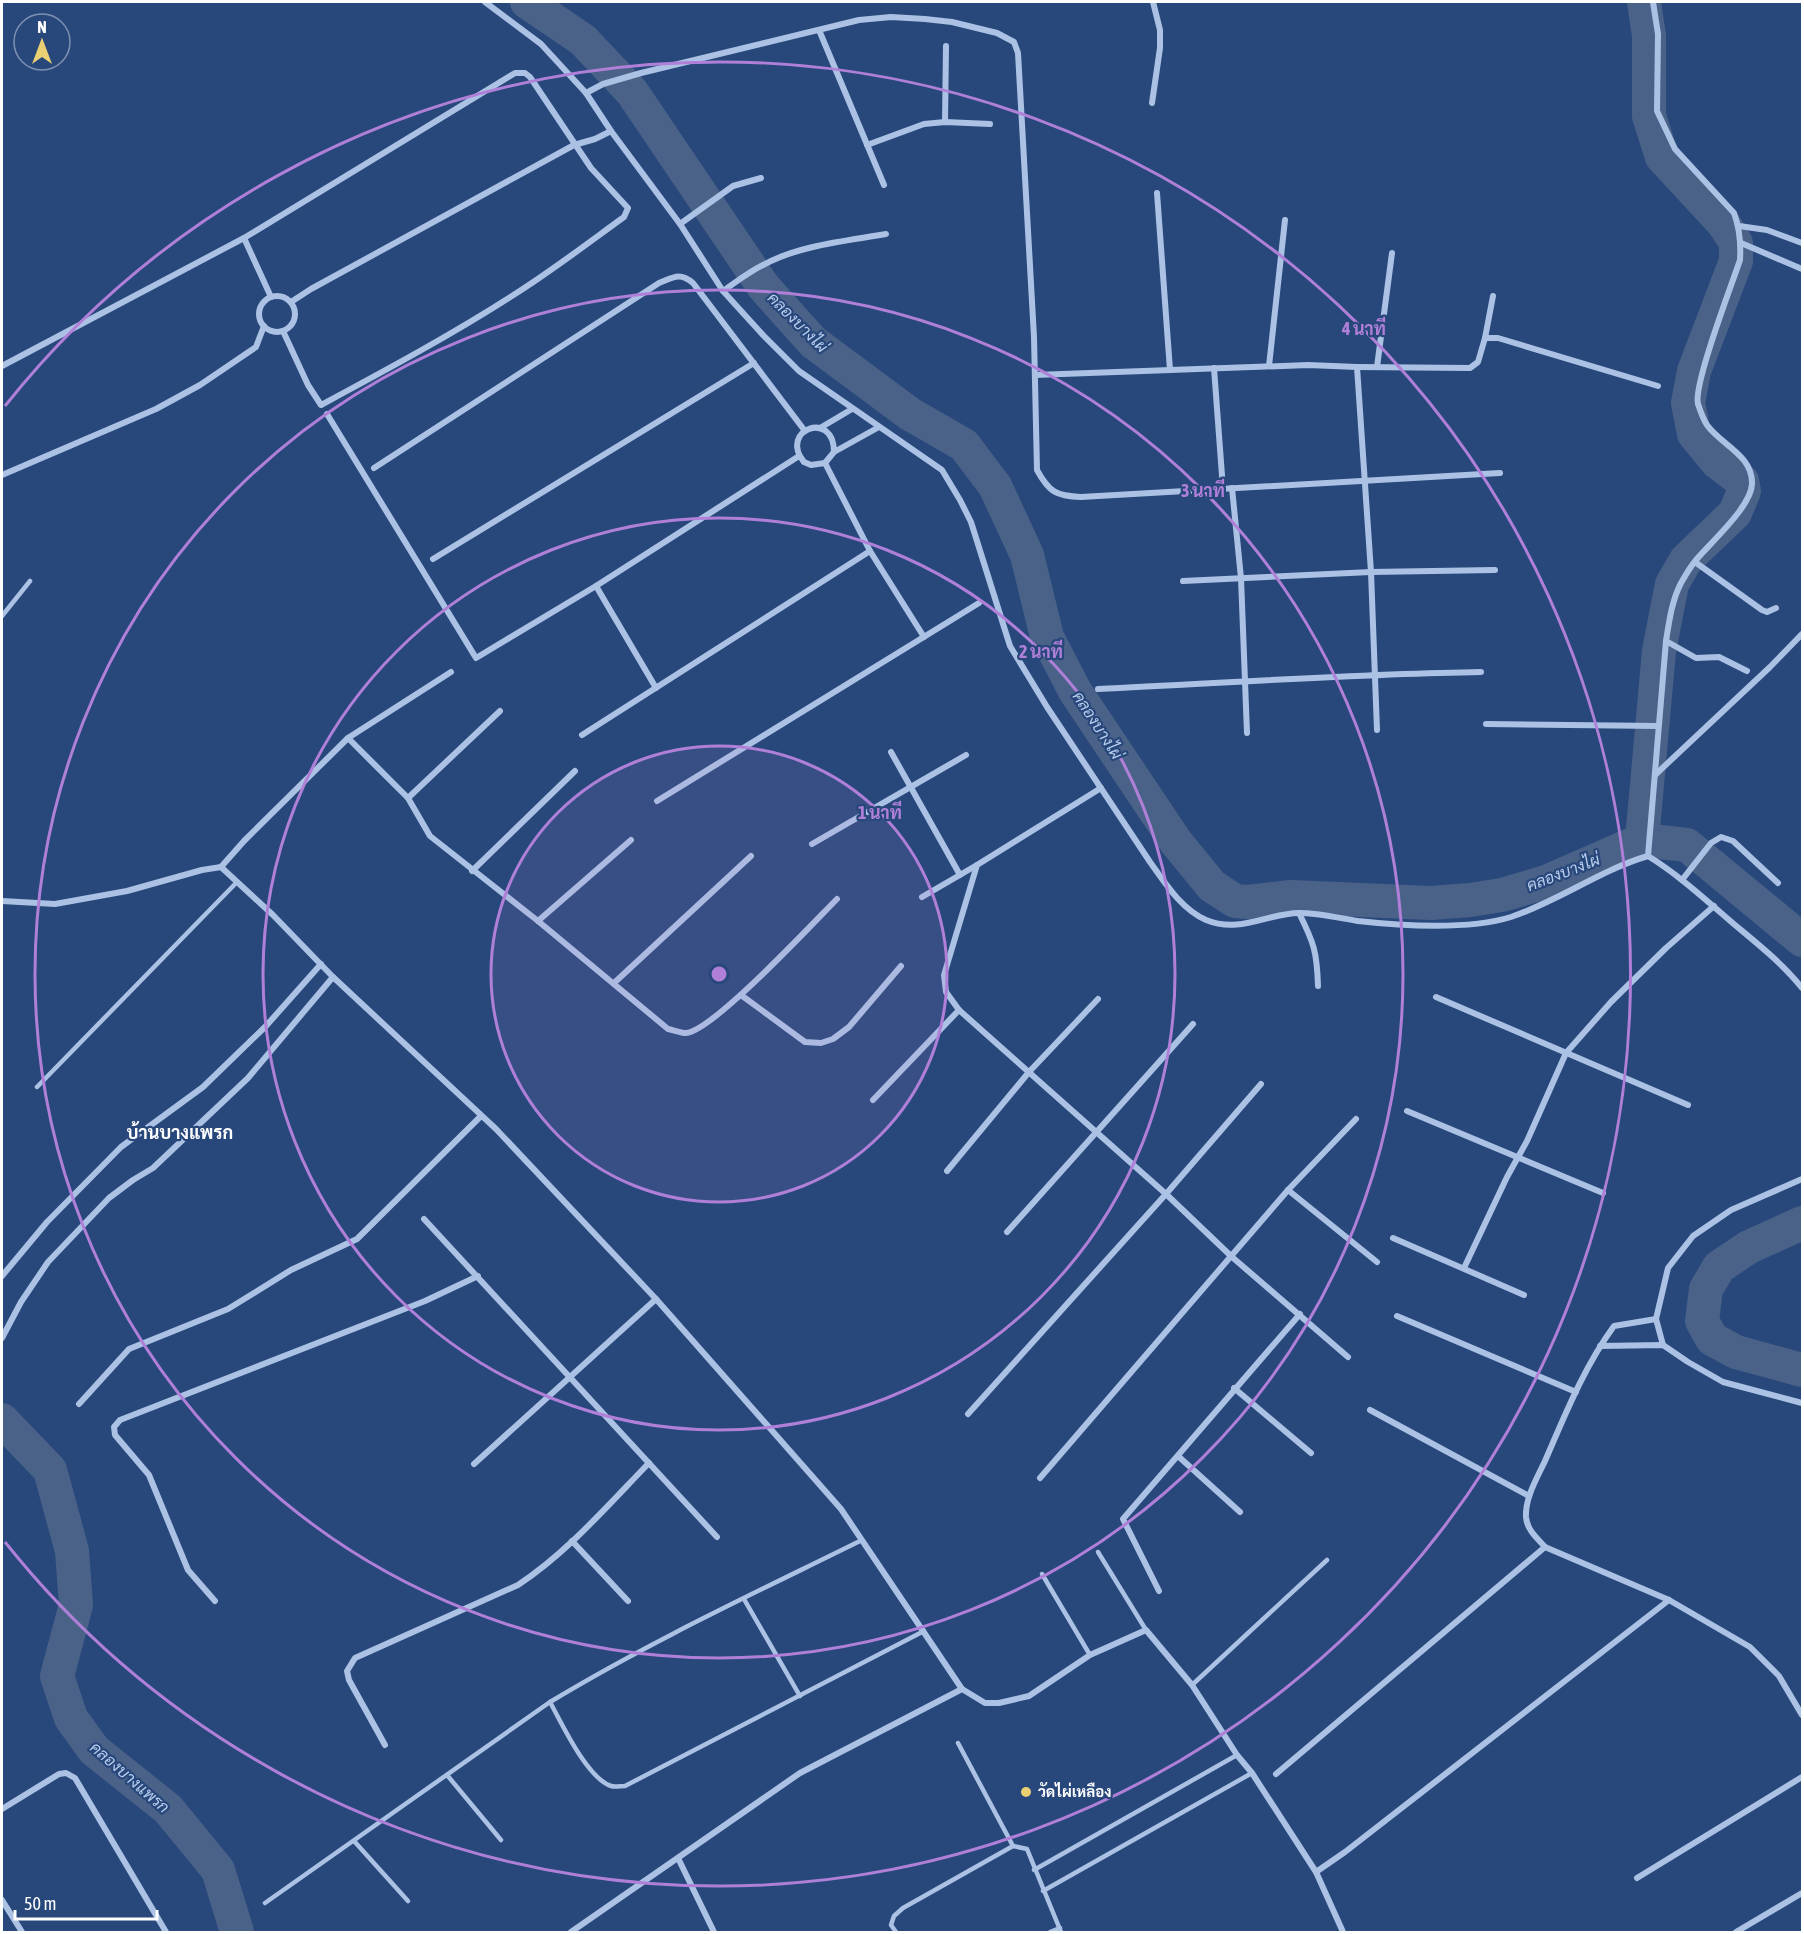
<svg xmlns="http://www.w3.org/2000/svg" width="1804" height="1934" font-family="'Asap Condensed',Sarabun,sans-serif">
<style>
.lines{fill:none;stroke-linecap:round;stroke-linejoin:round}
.river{stroke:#4b6288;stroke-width:34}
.service{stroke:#acc2e4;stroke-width:4.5}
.minor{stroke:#acc2e4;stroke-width:6}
.ring{fill:none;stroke:#b080d9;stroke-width:3}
.poi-dot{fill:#ebcf73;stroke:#28487c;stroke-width:2}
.labels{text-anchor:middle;stroke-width:4.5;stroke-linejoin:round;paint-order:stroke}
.poi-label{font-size:15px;font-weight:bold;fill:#fff;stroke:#28487c;text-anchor:start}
.water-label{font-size:16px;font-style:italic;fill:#b8cdec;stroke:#28487c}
.quarter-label{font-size:18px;font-weight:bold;fill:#fff;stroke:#28487c}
.centre{fill:#b080d9;stroke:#28487c;stroke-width:3}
.ring-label{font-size:18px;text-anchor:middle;font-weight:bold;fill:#b080d9;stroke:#28487c;stroke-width:4.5;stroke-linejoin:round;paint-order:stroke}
</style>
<rect width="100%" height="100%" fill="#28487c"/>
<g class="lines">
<g class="river">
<path d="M527,2l56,38 49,52 131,194 50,56 97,72 54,31 31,41 32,69 20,82 28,54 101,151 36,44 23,15 13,1 43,-5 140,6 39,-3 32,-5 44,-13 96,-42 45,5 115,95"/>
<path d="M1642,840l17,-189 13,-67 14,-24 49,-47 9,-22 -2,-10 -25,-19 -23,-28 -6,-31 6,-32 42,-110v-18l-12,-19 -62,-67 -13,-41v-80l-5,-34"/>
<path d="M1802,1223l-53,24 -30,20 -13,22 -4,32 10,18 24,13 66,18"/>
<path d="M2,1420l48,50 22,81 4,54 -19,71 14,42 23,32 74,59 50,61 19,62"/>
</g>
<g class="service">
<path d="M2,616l28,-35"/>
<path d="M37,1087l200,-205"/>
<path d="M1098,1552l48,78"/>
<path d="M1042,1574l48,81"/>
<path d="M744,1599l56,97"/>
<path d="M1192,1685l135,-125"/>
<path d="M550,1702c12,22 37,76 61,84 3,1 10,0 14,0l299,-155"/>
<path d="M958,1743l55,103"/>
<path d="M447,1775l54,65"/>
<path d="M354,1841l54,60"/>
<path d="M1034,1870l203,-115"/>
<path d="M1043,1891l209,-118"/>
<path d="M265,1903l285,-201c101,-61 207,-110 312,-162"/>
<path d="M896,1932l-5,-7 3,-9 9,-8 110,-62 14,3 34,83"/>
<path d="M1050,1932l10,-4"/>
</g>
<g class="minor">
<path d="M485,2l56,42 45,49 25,38 69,93 43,67 40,44 36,36 143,99 18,30 11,22 39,124 37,61 103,155c15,21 31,47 56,58 34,14 62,-7 93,-7 19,0 40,5 59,8 44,5 111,9 153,-4 48,-16 89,-47 137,-61 31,19 59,45 87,69 24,20 48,39 67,63"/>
<path d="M819,30l65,155"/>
<path d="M586,93l17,-9 38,-11 218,-53 32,-3 34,2 27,3 45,11 17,9 4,11 16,284 3,133c12,22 19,26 44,27l419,-24"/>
<path d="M1152,103l8,-55v-18l-7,-28"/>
<path d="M945,122l1,-76"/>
<path d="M867,145l57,-21 21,-2 45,2"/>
<path d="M1157,193l13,177"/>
<path d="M680,224l53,-38 28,-8"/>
<path d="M1739,226l28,4 35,13"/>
<path d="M244,238l27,59"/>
<path d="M1741,243l61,26"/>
<path d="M723,291c13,-9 26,-19 40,-26 37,-20 83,-24 123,-31"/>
<circle cx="277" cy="314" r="18"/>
<path d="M291,302l20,-13 263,-144 21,-6 16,-8"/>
<path d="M1485,338l8,-42"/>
<path d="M2,366l242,-128 271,-165h10l5,4 61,91 37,40 -4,9c-36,26 -71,53 -109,77 -62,40 -129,76 -194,111l-13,-20 -25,-54"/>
<path d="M1269,366l16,-146"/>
<path d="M1357,367l113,1 8,-6 7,-24h13l160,48"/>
<path d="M1377,367l15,-114"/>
<path d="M1214,368l9,121"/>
<path d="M1035,375l273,-10 49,2 14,205 6,158"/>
<path d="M327,414l149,244 120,-72 203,-130"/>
<path d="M820,428l32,-19"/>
<path d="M834,452c0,-43 -56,-22 -30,10l7,3 14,-2 9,-11 45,-25"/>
<path d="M825,463l45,88 54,86"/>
<path d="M374,468l285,-185c15,-6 21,-11 34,0l112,148"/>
<path d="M2,475l154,-66 44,-24 56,-38 8,-21"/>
<path d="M1232,488l9,90 6,155"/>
<path d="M433,559l321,-196"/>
<path d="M1695,562l67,48 5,2 9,-4"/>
<path d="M1183,581l188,-9 124,-2"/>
<path d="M596,586l60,102"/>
<path d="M1666,641l30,17 23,-1 28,14"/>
<path d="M1098,689c128,-6 255,-15 383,-17"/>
<path d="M1486,724l172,2"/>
<path d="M582,735l288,-184"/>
<path d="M348,738l60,60 22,38 108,85 130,108c5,1 13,4 18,4 27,-2 127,-110 151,-134"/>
<path d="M891,752l69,123"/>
<path d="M1655,775l115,-108 32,-33"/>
<path d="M408,798l92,-87"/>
<path d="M657,801l322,-198"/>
<path d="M812,844l154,-89"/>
<path d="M1648,856l18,-215c3,-19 6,-41 15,-58 4,-7 9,-16 15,-23 15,-18 55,-53 56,-76 1,-29 -31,-39 -45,-59 -4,-6 -7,-15 -9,-21 -5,-19 34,-120 42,-144 1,-17 0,-31 -6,-47l-59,-64 -18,-38 1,-77 -5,-32"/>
<path d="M977,865l-33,110 2,17 13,18 207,184 66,63 116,100"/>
<path d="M221,867l52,48 60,62 163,152 160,170 185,210 121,180 23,14h14l30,-7 61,-41 56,-25 46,55 45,70 15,18 64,99 27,60"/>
<path d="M472,871l103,-100"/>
<path d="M1682,880l29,-37 10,-6 12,4 45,42"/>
<path d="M922,897l55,-32 124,-77"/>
<path d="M2,901l53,3 72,-13 75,-21 19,-3 23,-26 104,-103 103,-66"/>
<path d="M1299,913c15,30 18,39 19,73"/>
<path d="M538,921l93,-81"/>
<path d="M614,983l137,-127"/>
<path d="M741,995l64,47 16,1 12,-4 16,-12 52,-61"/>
<path d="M1436,997l252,108"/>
<path d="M873,1100l86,-90"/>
<path d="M1407,1111l196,82"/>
<path d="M947,1171l82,-99 69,-73"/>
<path d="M1288,1190l89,72"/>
<path d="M424,1219l293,318"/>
<path d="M1007,1232l186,-208"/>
<path d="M1393,1238l131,57"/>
<path d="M1464,1268l43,-91 20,-36 39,-88 45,-51 55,-54 48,-42"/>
<path d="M2,1276l45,-54 74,-75 82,-60 63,-61 55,-62"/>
<path d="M1397,1316l179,76"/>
<path d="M1656,1319l-42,7c-30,41 -49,89 -69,135 -8,17 -20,37 -19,56 1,13 11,21 19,30l124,53 81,47 29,29 23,39"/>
<path d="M2,1338l19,-36 27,-40 61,-64 24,-18 20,-12 95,-90 85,-101"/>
<path d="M1663,1345l-7,-26 12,-51 25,-32 38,-26 71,-31"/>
<path d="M1600,1346l63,-1 25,17 35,20 79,21"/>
<path d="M1234,1388l77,65"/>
<path d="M79,1404l50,-55 99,-40 63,-39 66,-31 124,-123"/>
<path d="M1370,1410l159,86"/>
<path d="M968,1414l198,-220 95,-110"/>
<path d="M1178,1456l62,56"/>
<path d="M474,1464l182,-165"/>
<path d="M1040,1478l248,-288 68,-71"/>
<path d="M572,1541l56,60"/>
<path d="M1159,1591l-36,-72 177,-205"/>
<path d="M215,1601l-27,-31 -39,-95 -34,-40 -1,-8 6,-7 305,-119 53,-25"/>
<path d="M385,1745l-36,-65 -2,-9 8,-13 163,-73c50,-33 90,-80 131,-122"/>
<path d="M1276,1774l269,-227"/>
<path d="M2,1809l57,-35 7,-1 9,5 91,154"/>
<path d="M678,1858l36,74"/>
<path d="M1316,1872l29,-20 324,-252"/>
<path d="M1637,1878l165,-101"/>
<path d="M2,1900l20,32"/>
<path d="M571,1932l229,-159 162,-84"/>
<path d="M1736,1932l66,-39"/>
</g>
</g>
<circle cx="719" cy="974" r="228" fill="#b080d9" fill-opacity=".12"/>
<g class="ring">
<circle cx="719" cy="974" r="228"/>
<circle cx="719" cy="974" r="456"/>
<circle cx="719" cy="974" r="684"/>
<path d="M5 406A912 912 0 1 1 5 1542"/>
</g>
<circle class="poi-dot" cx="1026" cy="1792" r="6"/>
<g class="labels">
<g class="poi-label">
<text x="1038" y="1797">วัดไผ่เหลือง</text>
</g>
<g class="water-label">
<text transform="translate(798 322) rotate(45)" y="6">คลองบางไผ่</text>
<text transform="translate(1098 725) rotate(57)" y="6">คลองบางไผ่</text>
<text transform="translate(1563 872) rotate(-21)" y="6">คลองบางไผ่</text>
<text transform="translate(130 1777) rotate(41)" y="6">คลองบางแพรก</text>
</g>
<g class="quarter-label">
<text x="180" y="1139">บ้านบางแพรก</text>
</g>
</g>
<circle cx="719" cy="974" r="9" class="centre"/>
<g class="ring-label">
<text x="1364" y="335">4 นาที</text>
<text x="1203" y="497">3 นาที</text>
<text x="1041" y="658">2 นาที</text>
<text x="880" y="819">1 นาที</text>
</g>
<rect width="1804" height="1934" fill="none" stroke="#ffffff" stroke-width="6"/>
<g transform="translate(42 42)"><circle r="28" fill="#28487c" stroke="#7e91b0" stroke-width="1.5"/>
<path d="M0-4.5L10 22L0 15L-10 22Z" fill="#ebcf73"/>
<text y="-9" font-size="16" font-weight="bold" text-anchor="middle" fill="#ffffff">N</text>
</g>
<path d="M15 1910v9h142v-9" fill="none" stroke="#ffffff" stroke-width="3"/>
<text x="24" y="1910" font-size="18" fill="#ffffff" stroke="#28487c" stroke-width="4.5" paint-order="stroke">50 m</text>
</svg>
